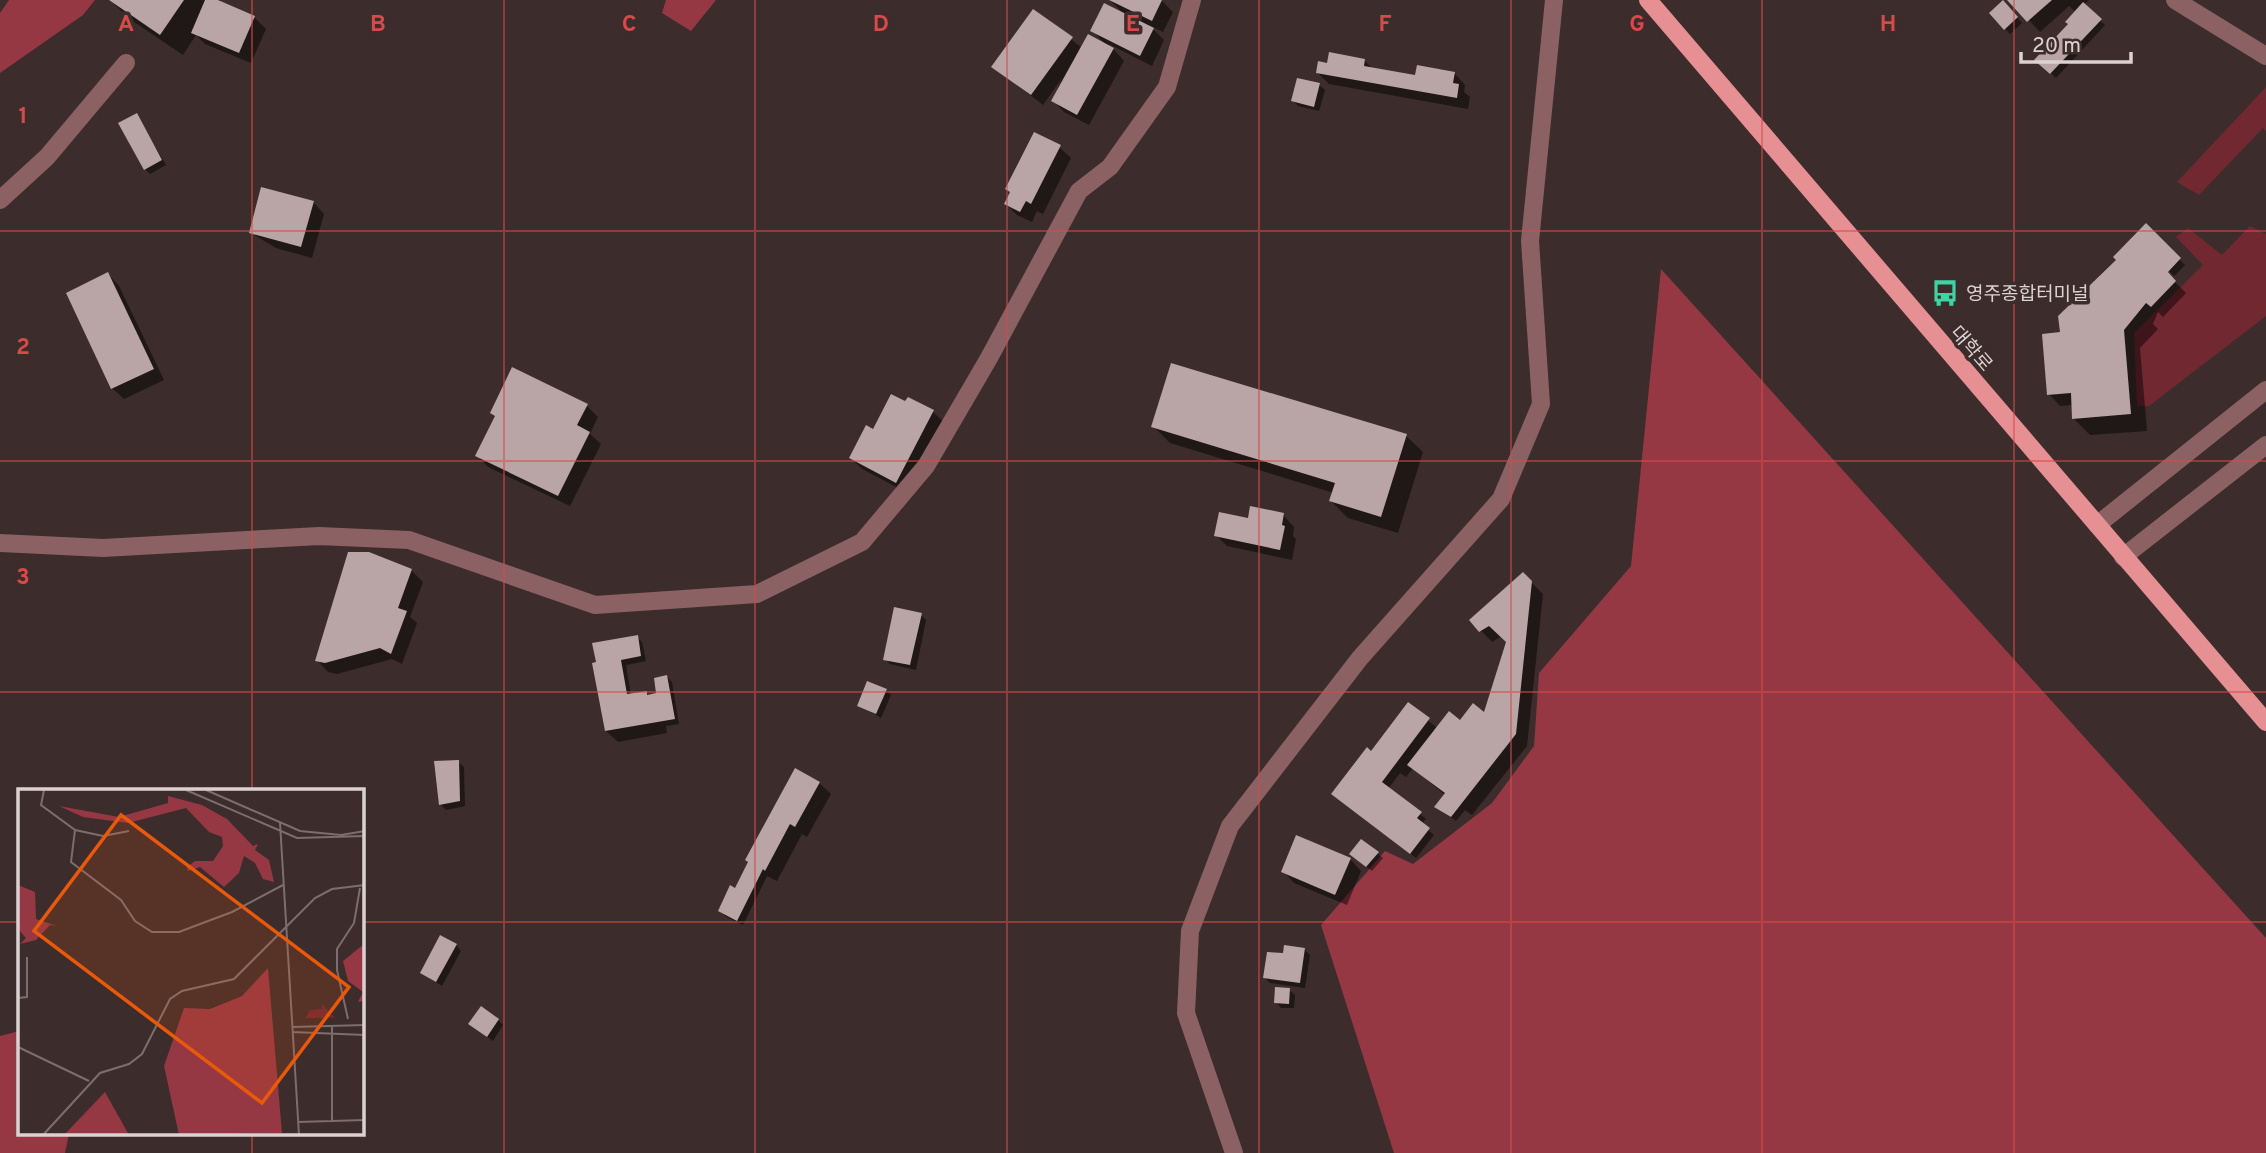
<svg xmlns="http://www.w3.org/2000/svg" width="2266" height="1153" font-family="Overpass,'Noto Sans KR',sans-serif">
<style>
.green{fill:#722831}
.forest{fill:#953843}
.shadow{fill:#0007}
.building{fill:#b9a5a5}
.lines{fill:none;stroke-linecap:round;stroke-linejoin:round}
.minor{stroke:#8c6163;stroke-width:18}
.major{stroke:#e79094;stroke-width:18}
.grid{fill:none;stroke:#d74a4a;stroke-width:2;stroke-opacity:0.55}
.labels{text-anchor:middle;stroke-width:7;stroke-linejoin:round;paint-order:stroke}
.poi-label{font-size:19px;fill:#dcd1d2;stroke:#3c2c2c;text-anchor:start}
.street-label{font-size:19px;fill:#dcd1d2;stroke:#3c2c2c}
.inset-road{fill:none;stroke:#7c6e6e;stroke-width:2}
.view{fill:#e8590c;fill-opacity:0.15;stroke:#e8590c;stroke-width:3.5}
.inset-edge{fill:none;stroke:#dcd1d2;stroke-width:3.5}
.grid-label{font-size:23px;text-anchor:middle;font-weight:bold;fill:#d74a4a;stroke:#3c2c2c;stroke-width:7;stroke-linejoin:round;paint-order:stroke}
</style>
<rect width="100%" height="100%" fill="#3c2c2c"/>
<g class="green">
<path d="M2266,87v44l-3,-3 -64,67 -22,-13z"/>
<path d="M2250,226l16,8v82l-117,90h-12l-3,-73 69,-68 -27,-28 12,-9 34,27z"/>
</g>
<g class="forest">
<path d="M9,0h86l-12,15 -83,58v-60z"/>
<path d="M666,0h50l-25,31 -29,-18z"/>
<path d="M1661,269l605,669v215h-872l-73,-228 64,-74 28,13 79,-61 42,-57 5,-73 92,-107z"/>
<path d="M19,1031v103h50l-4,19h-65v-117z"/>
</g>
<g class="shadow">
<path d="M110,0h110l-1,2 35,15 12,12 -15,34 -46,-19 -9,-9 -13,20 -52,-35z"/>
<path d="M1110,0h51l12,12 -10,20 -14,-7 15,15 -12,26 -43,-22 15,17 -35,64 -25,-13 -11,-12 9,-22 -19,27 -49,-38 40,-56 48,37 24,-3 -14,-15 32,-16z"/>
<path d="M2010,0h79l-6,5 22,20 -49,53 -19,-18 33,-35 6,-13 -7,-6 -29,26z"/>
<path d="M2003,2l19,21 -12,11 -19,-21z"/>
<path d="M1364,60l9,9 44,8 37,-4 11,12 -1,7 6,5 -2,12 -139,-25 -11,-11 11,-8z"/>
<path d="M1319,85l6,5 -6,21 -21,-5 -5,-6z"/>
<path d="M136,115l30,50 -16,9 -5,-5z"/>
<path d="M1059,147l12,11 -28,56 -6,-3 -5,11 -15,-7 -11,-11z"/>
<path d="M313,202l11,12 -12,44 -36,-10 -25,-15z"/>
<path d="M2146,226l39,39 -11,11 -38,-38 -2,3 52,52 -23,24 -5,-5 -5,12 5,5 -18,19 7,83 -57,4 -17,-17 -1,-13 -12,1 -11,-12 12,-60 44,-60z"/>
<path d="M108,274l11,12 45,94 -40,19 -12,-11z"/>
<path d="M908,399l25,13 12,11 -37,70 -46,-24 -11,-11z"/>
<path d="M587,406l11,11 -8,17 11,10 -31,62 -82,-39 -11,-12 19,-38 -4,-4z"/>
<path d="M1153,426l253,10 17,16 -25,81 -50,-15 -17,-17 3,-8 -164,-50z"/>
<path d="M1283,515l11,12 -1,9 3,3 -4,21 -65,-14 -11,-11 33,-15z"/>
<path d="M411,570l12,12 -13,35 7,6 -15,41 -10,-5 -55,15 -9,-2 -11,-12z"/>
<path d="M1523,574l20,20 -16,152 -55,69 -7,-5 -9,11 -20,-14 9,-12 -32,-27 -7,9 -6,-4 -12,16 38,30 -5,5 13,11 -18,23 -83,-65 39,-40 36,-49 29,24 48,-14 23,-72 -6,-6 -10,6 -21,-22z"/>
<path d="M921,615l5,5 -10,50 -26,-6 -5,-5z"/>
<path d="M637,637l5,5 4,19 -20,4 5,30 27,-1 9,-17 5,5 7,42 -13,2 1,7 -49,9 -12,-11 -12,-67z"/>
<path d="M886,690l5,5 -10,23 -22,-13z"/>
<path d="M458,762l6,5 1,39 -19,4 -5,-5z"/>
<path d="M819,783l12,11 -24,43 -5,-3 -25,47 -10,-5 -24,49 -18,-9 -5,-5z"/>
<path d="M1361,841l22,17 -11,13 -15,-12z"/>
<path d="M1350,859l11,12 -14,34 -53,-22 -11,-12z"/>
<path d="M456,945l5,6 -19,35 -20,-13z"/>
<path d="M1305,950l5,5 -5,33 -35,-5 -5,-5 19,-23z"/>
<path d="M1289,990l6,5 -1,13h-13l-5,-6z"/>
<path d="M498,1020l5,5 -10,16 -17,-12z"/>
</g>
<g class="building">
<path d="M109,0h75l-24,35z"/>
<path d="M205,0h13l37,16 -16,37 -48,-20z"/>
<path d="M1109,0h53l-10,21z"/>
<path d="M2003,0l15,17 -14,13 -15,-17z"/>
<path d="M2007,0h45l-25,22z"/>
<path d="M2083,2l19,17 -52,55 -16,-14 34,-36 -3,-2z"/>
<path d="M1104,3l50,25 -14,28 -50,-25z"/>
<path d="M1033,9l40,28 -42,58 -40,-28z"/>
<path d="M1088,34l26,14 -37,67 -26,-14z"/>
<path d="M1329,52l36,7 -1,7 51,9 2,-10 38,7 -2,11 6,1 -2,14 -141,-25 2,-12 9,2z"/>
<path d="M1297,78l23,5 -6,24 -23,-6z"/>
<path d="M137,113l25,47 -18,10 -26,-47z"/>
<path d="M1034,132l27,13 -30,59 -5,-3 -6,11 -16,-8 6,-12 -5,-3z"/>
<path d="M261,187l53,14 -13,46 -52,-14z"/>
<path d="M2146,223l35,35 -13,14 8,9 -25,26 -5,-4 -22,27 7,84 -59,5 -1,-26 -24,2 -5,-61 18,-2 -2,-16 58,-56 -3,-3z"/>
<path d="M108,272l46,97 -43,20 -45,-96z"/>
<path d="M1171,363l236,71 -26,83 -52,-16 6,-18 -184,-56z"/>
<path d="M512,367l76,37 -11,21 13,7 -32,64 -83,-40 20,-40 -5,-3z"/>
<path d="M891,394l14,7 3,-4 26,13 -38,73 -47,-25 17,-33 7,4z"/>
<path d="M1250,506l34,7 -2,12 3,1 -5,24 -66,-14 5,-24 29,6z"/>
<path d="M348,552h21l43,17 -14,39 9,3 -16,43 -11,-6 -55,15 -10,-2z"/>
<path d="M1523,572l9,9 -16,153 -65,83 -17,-10 11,-14 -38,-28 42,-54 11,9 13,-17 11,9 22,-70 -17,-16 -10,6 -10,-12z"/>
<path d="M894,607l28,6 -12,52 -27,-5z"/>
<path d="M638,635l3,21 -20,4 6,34 20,-3v4l9,-2 -2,-15 13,-3 8,44 -70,12 -13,-68 4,-1 -4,-19z"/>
<path d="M867,681l20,8 -11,25 -19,-8z"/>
<path d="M1408,702l22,16 -48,64 40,30 -5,6 13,10 -20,26 -79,-60 36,-47 4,4z"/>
<path d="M459,760l1,41 -21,4 -5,-44z"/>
<path d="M795,768l25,14 -25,45 -5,-3 -25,47 -2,-2 -26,52 -19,-10 12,-26 5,3 13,-26 -3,-2z"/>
<path d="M1296,835l55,23 -16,37 -54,-23z"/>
<path d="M1361,839l18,13 -13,15 -17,-13z"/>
<path d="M440,935l17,9 -21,38 -16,-9z"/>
<path d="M1284,945l21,3 -5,35 -37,-5 4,-26 16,1z"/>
<path d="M1275,987l15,1 -1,16 -15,-1z"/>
<path d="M481,1006l18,13 -12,18 -19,-13z"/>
</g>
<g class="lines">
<g class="minor">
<path d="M2175,0l91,56"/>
<path d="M0,200l47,-43 79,-94"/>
<path d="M2097,525l169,-135"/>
<path d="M0,543l103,5 216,-12 90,4 186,65 162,-11 105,-52 64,-76 63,-108 90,-167 31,-24 57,-80 25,-87"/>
<path d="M2123,557l143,-112"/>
<path d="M1234,1153l-48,-140 4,-82 40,-105 130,-168 141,-159 40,-95 -11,-163 24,-241"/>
</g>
<path class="major" d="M1648,0l618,722"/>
</g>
<path class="grid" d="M252,0v791M504,0v1153M755,0v1153M1007,0v1153M1259,0v1153M1511,0v1153M1762,0v1153M2014,0v1153M0,231h2266M0,461h2266M0,692h2266M0,922h19M362,922h1904M252,1134v19"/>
<defs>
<symbol id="bus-bare" viewBox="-9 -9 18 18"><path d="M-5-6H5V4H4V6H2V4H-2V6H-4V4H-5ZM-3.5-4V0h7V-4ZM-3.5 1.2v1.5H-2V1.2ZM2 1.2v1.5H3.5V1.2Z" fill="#3ed4a3" stroke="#3c2c2c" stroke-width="2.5" paint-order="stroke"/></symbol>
</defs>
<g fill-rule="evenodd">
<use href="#bus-bare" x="1926" y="274" width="38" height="38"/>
</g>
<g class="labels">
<g class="poi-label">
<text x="1966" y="300">영주종합터미널</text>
</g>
<g class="street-label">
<text transform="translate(1972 348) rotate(49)" y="7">대학로</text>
</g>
</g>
<g transform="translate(18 789)">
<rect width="346" height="346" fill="#3c2c2c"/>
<path d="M304,215l13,14h-30l5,-8 12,-1z" fill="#722831"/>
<path d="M150,7l34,9 25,14 26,27 5,-2 -3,6 14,10 5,22 -11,-3 -8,-16 -11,-7 -5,17 -15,14 -24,-20 -12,4 -1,-4 8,-6h18l10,-15 -1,-9 -13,-5 -23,-24 -58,15 -45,-6 -24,-11 60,11 49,-14zM0,96l17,7 1,27 21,7 -7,-1 -14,15 -16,4 6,-6 -8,-9zM346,155v57l-6,1 5,-10 -15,-11 -5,-20zM250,179l14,165 -103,2 -15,-69 20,-58 26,1 32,-13zM87,303l24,43h-65z" fill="#953843"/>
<path class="inset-road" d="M26,1l-3,15 34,25 -4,32 50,38 14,21 17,11h27l53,-20 51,-27M168,1l111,48 68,-2M188,1l94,41 41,4 24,-4M262,34l19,312M57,41l28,6 26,-5M0,209l9,-1v-40M330,230l-11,-49v-21l17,-26 6,-35M314,237v95M274,238l73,-2M274,243l73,3M0,258l71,34M280,333l67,-2M25,346l57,-62 29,-9 13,-10 28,-55 12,-8 52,-12 81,-81 17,-9 33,-4"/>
<path class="view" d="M103,26l228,172 -87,116 -228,-172z"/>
<rect width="346" height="346" class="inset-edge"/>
</g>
<g class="grid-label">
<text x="126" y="31">A</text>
<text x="378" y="31">B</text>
<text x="629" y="31">C</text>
<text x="881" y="31">D</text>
<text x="1133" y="31">E</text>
<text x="1385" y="31">F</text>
<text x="1637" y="31">G</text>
<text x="1888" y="31">H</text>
<text x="23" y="123">1</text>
<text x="23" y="354">2</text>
<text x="23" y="584">3</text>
</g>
<path d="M2021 52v10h110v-10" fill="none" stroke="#dcd1d2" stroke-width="3.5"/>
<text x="2032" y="52" font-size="21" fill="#dcd1d2" stroke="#3c2c2c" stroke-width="5" paint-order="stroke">20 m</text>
</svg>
